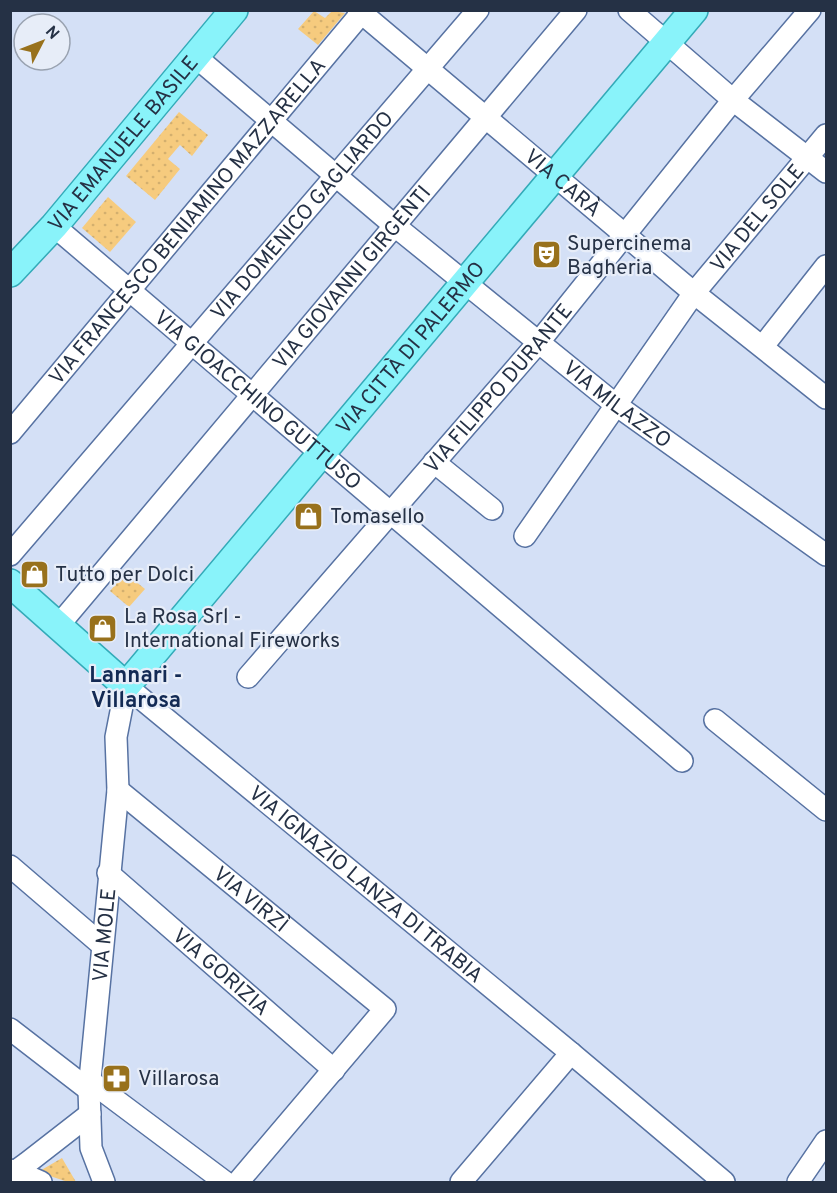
<svg xmlns="http://www.w3.org/2000/svg" width="837" height="1193" font-family="Overpass,sans-serif">
<style>
.green{fill:url(#green-dots)}
.lines{fill:none;stroke-linecap:round;stroke-linejoin:round}
.minor-casing{stroke:#5772a2;stroke-width:24}
.major-casing{stroke:#33aab8;stroke-width:30}
.minor{stroke:#fff;stroke-width:21}
.major{stroke:#89f3fa;stroke-width:27}
.labels{text-anchor:middle;stroke-width:4.5;stroke-linejoin:round;paint-order:stroke}
.street-label{font-size:21px;fill:#253145;stroke:#e7edf8}
.poi-label{font-size:21px;fill:#253145;stroke:#e7edf8;text-anchor:start}
.neighbourhood-label{font-size:22px;font-weight:bold;fill:#132a54;stroke:#e7edf8}
</style>
<defs>
<pattern id="green-dots" width="8" height="8" patternUnits="userSpaceOnUse" patternTransform="scale(1.5)"><rect width="8" height="8" fill="#f6cb7e"/><path d="M2 2h.1M6 6h.1" fill="none" stroke="#d3af6e" stroke-width="1.8" stroke-linecap="round"/></pattern>
</defs>
<rect width="100%" height="100%" fill="#d4e0f6"/>
<g class="green">
<path d="M314,11l11,7 7,-7 13,2 -27,32 -20,-16z"/>
<path d="M179,112l29,23 -16,21 -12,-11 -12,14 12,10 -25,31 -29,-24z"/>
<path d="M108,197l28,25 -26,30 -28,-24z"/>
<path d="M125,573l20,16 -16,18 -19,-16z"/>
<path d="M62,1158l14,24h-8l-30,-10z"/>
</g>
<g class="lines">
<defs>
<g id="minor">
<path id="s1" d="M358,10l336,283 132,105"/>
<path d="M629,10l104,90 93,72"/>
<path id="s2" d="M196,57l199,169 221,179 210,150"/>
<path id="s3" d="M54,226l628,535"/>
<path d="M763,346l63,-80"/>
<path id="s4" d="M10,433l354,-423"/>
<path d="M434,462l58,47"/>
<path id="s5" d="M525,536l169,-243 132,-158"/>
<path id="s6" d="M10,555l468,-545"/>
<path id="s7" d="M58,626l518,-616"/>
<path id="s8" d="M248,677l290,-334 195,-243 77,-90"/>
<path d="M715,720l111,90"/>
<path id="s9" d="M118,790l267,219 -147,173"/>
<path d="M10,866l92,79"/>
<path id="s10" d="M108,873l226,197"/>
<path d="M10,1029l79,61"/>
<path d="M90,1081l135,101"/>
<path d="M10,1170l6,1 11,-8 63,-49"/>
<path d="M16,1171l25,11"/>
<path id="s11" d="M104,1182l-13,-34 -2,-58 29,-300 -2,-53 10,-51 445,367 153,129"/>
<path d="M461,1182l110,-129"/>
<path d="M798,1182l28,-41"/>
</g>
<g id="major">
<path id="s12" d="M10,273l44,-47 180,-216"/>
<path id="s13" d="M10,583l116,103 568,-676"/>
</g>
</defs>
<use href="#minor" class="minor-casing"/>
<use href="#major" class="major-casing"/>
<use href="#minor" class="minor"/>
<use href="#major" class="major"/>
</g>
<defs>
<symbol id="theatre-square" viewBox="-11 -11 22 22"><rect x="-9" y="-9" width="18" height="18" rx="4" fill="#98711c" stroke="#e7edf8"/><path d="M-5-5.5Q0-4 5-5.5V0Q5 5 0 6Q-5 5-5 0ZM-3.3-2.5H-1v1.5H-3.3ZM1-2.5H3.3v1.5H1ZM-2.8 1Q0 5.5 2.8 1Z" fill="#fff"/></symbol>
<symbol id="shop-square" viewBox="-11 -11 22 22"><rect x="-9" y="-9" width="18" height="18" rx="4" fill="#98711c" stroke="#e7edf8"/><path d="M-5-2.5h2.3a2.7 3.5 0 0 1 5.4 0H5L5.5 6h-11ZM-1.5-2.5h3a1.5 2.3 0 0 0-3 0Z" fill="#fff"/></symbol>
<symbol id="pharmacy-square" viewBox="-11 -11 22 22"><rect x="-9" y="-9" width="18" height="18" rx="4" fill="#98711c" stroke="#e7edf8"/><path d="M-2-6h4v4h4v4h-4v4h-4v-4h-4v-4h4Z" fill="#fff"/></symbol>
</defs>
<g fill-rule="evenodd">
<use href="#theatre-square" x="530" y="238" width="33" height="33"/>
<use href="#shop-square" x="292" y="500" width="33" height="33"/>
<use href="#shop-square" x="18" y="558" width="33" height="33"/>
<use href="#shop-square" x="86" y="612" width="33" height="33"/>
<use href="#pharmacy-square" x="100" y="1062" width="33" height="33"/>
</g>
<g class="labels">
<g class="street-label">
<text dy="7" stroke="none"><textPath href="#s12" startOffset="172">VIA EMANUELE BASILE</textPath></text>
<text dy="7" stroke="none"><textPath href="#s1" startOffset="268">VIA CARÀ</textPath></text>
<text dy="7" stroke="none"><textPath href="#s6" startOffset="448">VIA DOMENICO GAGLIARDO</textPath></text>
<text dy="7" stroke="none"><textPath href="#s5" startOffset="394">VIA DEL SOLE</textPath></text>
<text dy="7" stroke="none"><textPath href="#s4" startOffset="276">VIA FRANCESCO BENIAMINO MAZZARELLA</textPath></text>
<text dy="7" stroke="none"><textPath href="#s7" startOffset="456">VIA GIOVANNI GIRGENTI</textPath></text>
<text dy="7" stroke="none"><textPath href="#s13" startOffset="597">VIA CITTÀ DI PALERMO</textPath></text>
<text dy="7" stroke="none"><textPath href="#s8" startOffset="382">VIA FILIPPO DURANTE</textPath></text>
<text dy="7" stroke="none"><textPath href="#s3" startOffset="268">VIA GIOACCHINO GUTTUSO</textPath></text>
<text dy="7" stroke="none"><textPath href="#s2" startOffset="546">VIA MILAZZO</textPath></text>
<text dy="7" stroke="none"><textPath href="#s11" startOffset="812">VIA IGNAZIO LANZA DI TRABIA</textPath></text>
<text dy="7" stroke="none"><textPath href="#s9" startOffset="172">VIA VIRZÌ</textPath></text>
<text dy="7" stroke="none"><textPath href="#s11" startOffset="250">VIA MOLE</textPath></text>
<text dy="7" stroke="none"><textPath href="#s10" startOffset="150">VIA GORIZIA</textPath></text>
</g>
<g class="poi-label">
<text x="567" y="250">Supercinema<tspan x="567" dy="24">Bagheria</tspan></text>
<text x="330" y="523">Tomasello</text>
<text x="55" y="581">Tutto per Dolci</text>
<text x="124" y="623">La Rosa Srl -<tspan x="124" dy="24">International Fireworks</tspan></text>
<text x="138" y="1085">Villarosa</text>
</g>
<g class="neighbourhood-label">
<text x="136" y="682">Lannari -<tspan x="136" dy="25">Villarosa</tspan></text>
</g>
</g>
<rect width="837" height="1193" fill="none" stroke="#253145" stroke-width="24"/>
<g transform="translate(42 42) rotate(48)"><circle r="28" fill="#e7edf8" stroke="#99a2b0" stroke-width="1.5"/>
<path d="M0-4.5L10 22L0 15L-10 22Z" fill="#98711c"/>
<text y="-9" font-size="16" font-weight="bold" text-anchor="middle" fill="#253145">N</text>
</g>
</svg>
